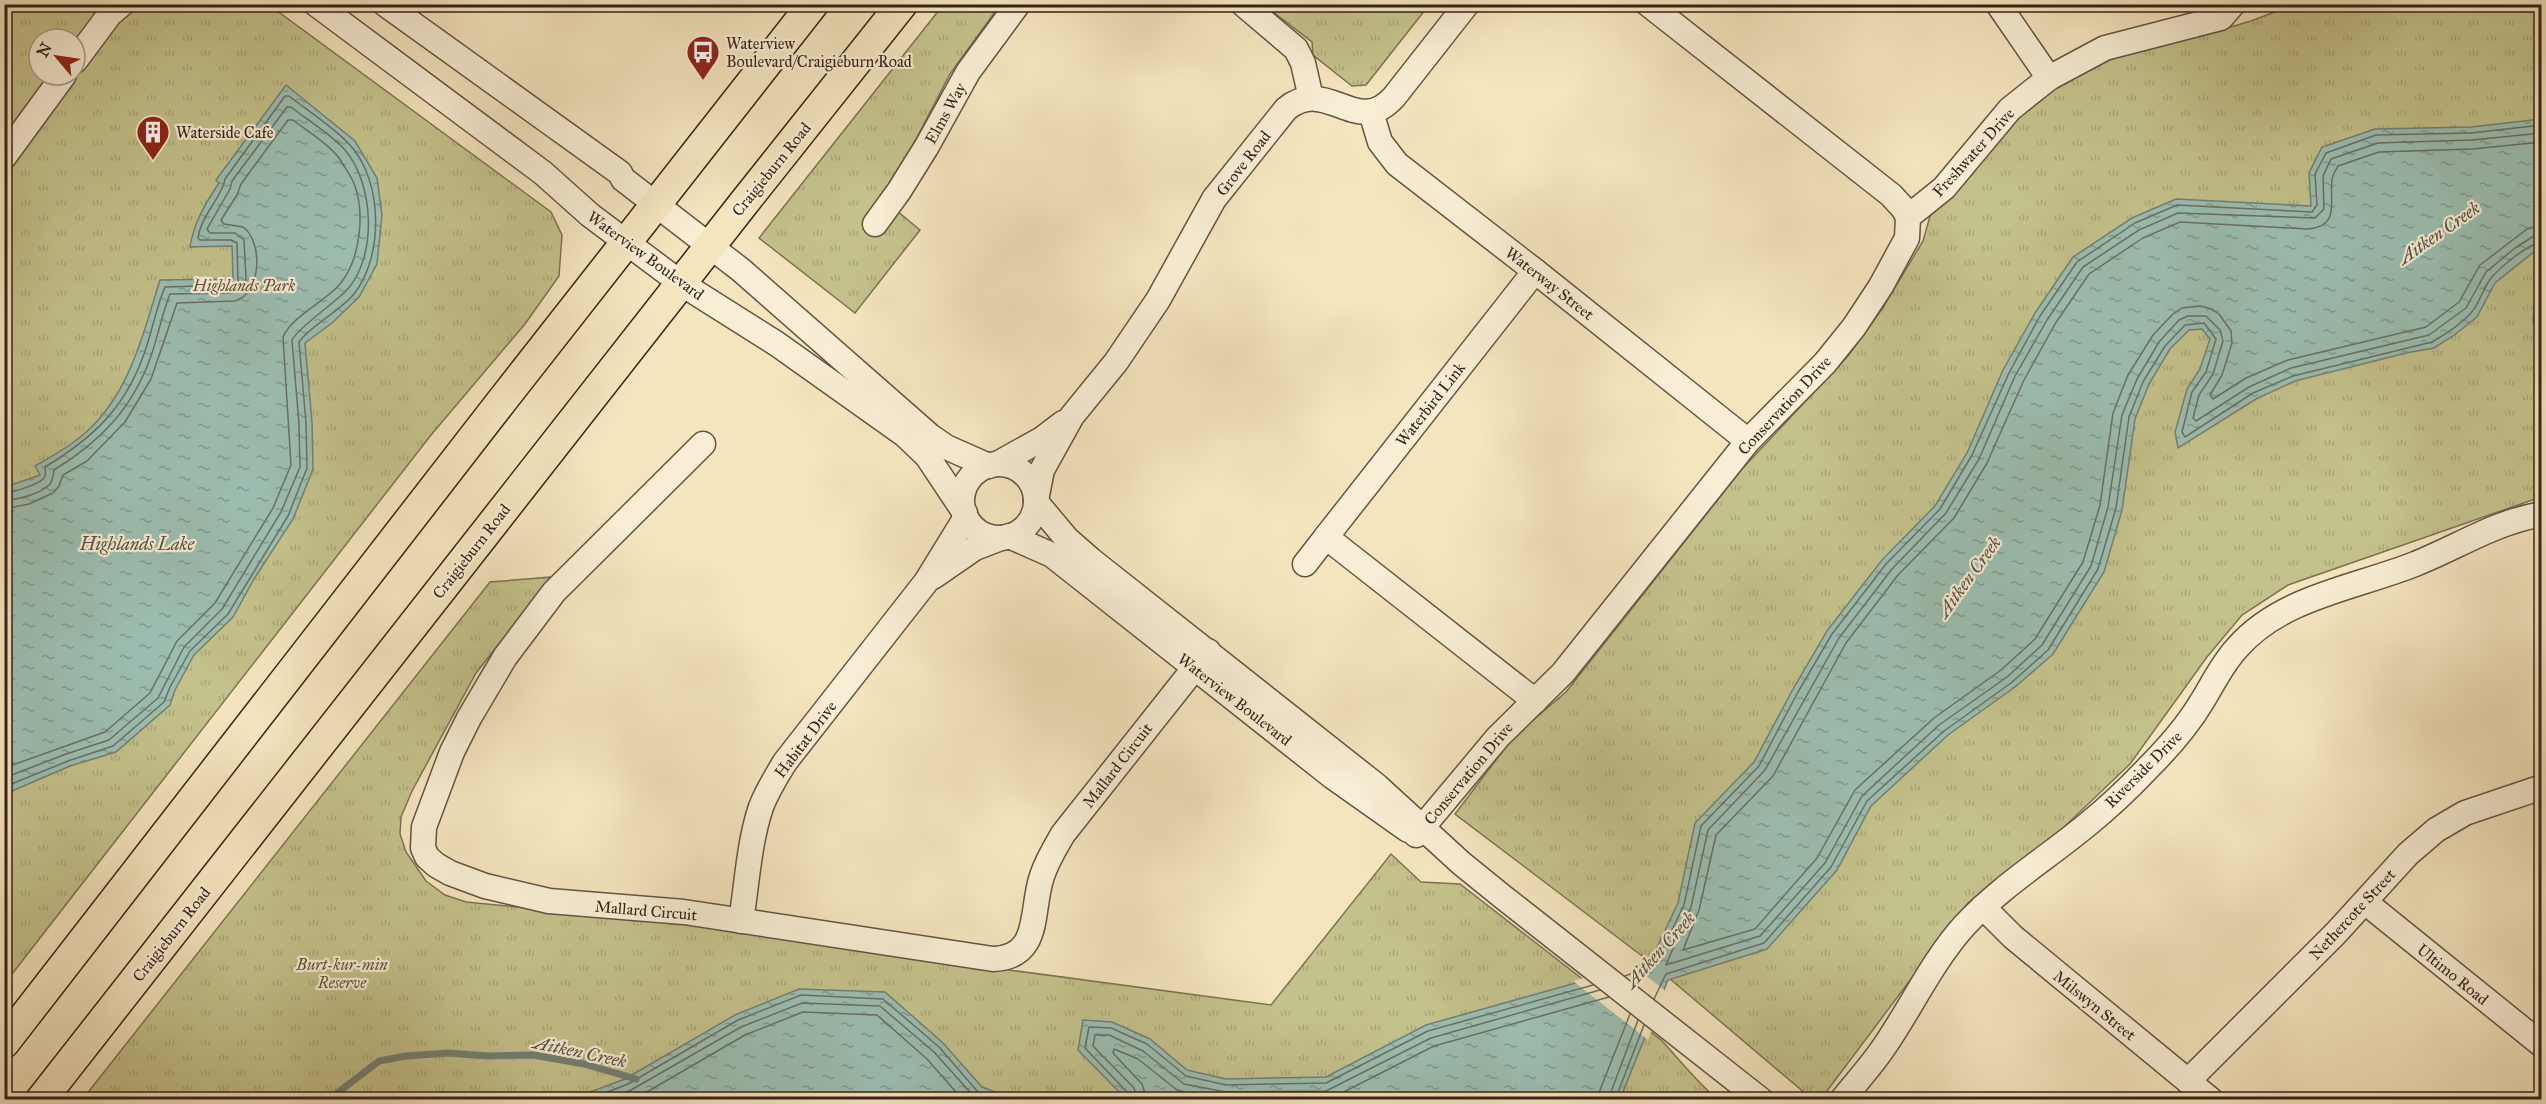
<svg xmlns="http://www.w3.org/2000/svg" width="2546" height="1104" font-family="'IM FELL Great Primer',serif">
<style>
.park{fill:url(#park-tufts);stroke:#7c7252;stroke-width:1.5;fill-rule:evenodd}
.water{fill:url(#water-ripples);stroke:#738075;stroke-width:1.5}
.pier{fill:#f5e5bf}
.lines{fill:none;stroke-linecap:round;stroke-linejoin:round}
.shore{stroke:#687066;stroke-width:1.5}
.stream{stroke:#738075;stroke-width:7}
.minor-casing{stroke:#655342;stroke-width:27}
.major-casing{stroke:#352219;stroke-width:33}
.minor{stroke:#f8eed5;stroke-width:24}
.major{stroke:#f5e5bf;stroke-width:30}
.labels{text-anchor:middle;stroke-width:4.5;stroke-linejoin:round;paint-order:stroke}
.poi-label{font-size:16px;fill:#352219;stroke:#f8eed5;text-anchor:start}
.street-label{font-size:16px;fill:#352219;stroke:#f8eed5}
.park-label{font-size:16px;font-style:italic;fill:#60523c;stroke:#f8eed5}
.water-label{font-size:18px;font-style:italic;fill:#545147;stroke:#f8eed5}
</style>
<defs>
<pattern id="park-tufts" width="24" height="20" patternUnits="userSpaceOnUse" patternTransform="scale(1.5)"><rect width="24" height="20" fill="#c4c28c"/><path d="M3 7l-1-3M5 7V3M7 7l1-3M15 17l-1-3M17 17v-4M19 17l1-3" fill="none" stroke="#a9a678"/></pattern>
<pattern id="water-ripples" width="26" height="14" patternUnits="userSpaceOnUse" patternTransform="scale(1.5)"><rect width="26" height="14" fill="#9cbfb2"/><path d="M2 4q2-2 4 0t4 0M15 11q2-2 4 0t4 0" fill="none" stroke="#809b90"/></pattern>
</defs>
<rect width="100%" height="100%" fill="#f5e5bf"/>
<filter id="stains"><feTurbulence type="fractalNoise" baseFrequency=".00333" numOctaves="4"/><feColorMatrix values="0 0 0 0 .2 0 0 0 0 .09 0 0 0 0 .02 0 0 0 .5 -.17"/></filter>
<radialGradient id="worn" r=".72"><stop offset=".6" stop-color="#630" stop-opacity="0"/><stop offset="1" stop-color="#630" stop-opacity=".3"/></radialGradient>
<g class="park">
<path d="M5,5h264l282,207 11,23 -3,41 -34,48 -94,111 -426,548zM39,39h36v36h-36z"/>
<path d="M943,5h57l-50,69 -37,71 -22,35 5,30 24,20 -65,83 -96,-75z"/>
<path d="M1264,5l165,-1v1l-63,80 -14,1 -39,-31 -1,-13z"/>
<path d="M2293,5h248v492l-253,88 -46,30 -35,42 -77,107 -68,65 -94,74 -147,196h-9l-162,-137 -195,-148 60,-79 51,-43 176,-223 106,-113 34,-47 41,-68 7,-25 75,-87 43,-39 60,-32 92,-22 51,-15z"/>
<path d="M552,577l-76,96 -64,118 -11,26 -1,17 6,18 20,29 19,14 21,7 275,27 246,38 284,38 120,-151 30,28 39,2 201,156c19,20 35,41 56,59l-1635,1 408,-518z"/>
</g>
<g class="water">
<path d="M286,85l69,56 22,37 5,37 -5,49 -18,33 -27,26 -27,20 7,79 1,47 -20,50 -39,60 -21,38 -39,38 -19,35 -5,15 -54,47 -46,14 -65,28v-307l35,-12 -5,-9c12,-7 25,-14 36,-22 56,-38 70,-104 89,-164l73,-1 -1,-33 -42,1c4,-25 15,-43 29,-64l-3,-3z"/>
<path d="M2541,119v127l-46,37 -18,34 -24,19 -19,12 -28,5 -111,28 -39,18 -78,49 -3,-16 12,-43 13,-20 10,-30 -8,-10 -13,1 -19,19 -21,35 -14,35 -13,91 -18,62 -51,82 -38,33 -67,48 -77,71 -34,64 -70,79 -99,31 -48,119h-494l-48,-49 5,-30 29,2 38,17 37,31 39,9 100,-2 100,-52 224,-63 28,-59 17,-80 59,-61 39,-73 34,-58 55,-71 53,-54 32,-53 36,-83 32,-57 38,-56 59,-39 44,-19 135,7 -2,-33 13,-26 53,-18 96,-2z"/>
<path d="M2541,294v36l-8,-8 1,-17z"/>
<path d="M799,989l86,3 58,51 39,44 32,12h-443l54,-20 110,-64z"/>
</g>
<path class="pier" d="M1631,964l36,28 -19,48 -75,-59z"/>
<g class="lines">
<g class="shore">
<path d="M2542,133l-70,7 -94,3 -47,16 -8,17 1,33 -9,9 -137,-5 -39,17 -56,37 -36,53 -32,56 -36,83 -33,54 -54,56 -53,69 -74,132 -57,60 -17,77 -25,58 94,-29 65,-73 37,-67 77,-71 68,-48 35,-32 49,-79 17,-59 14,-92 15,-36 22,-37 20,-22 9,-4h18l14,14 3,11 -10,33 -14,21 -6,23 3,3 53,-34 42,-19 138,-33 37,-27 20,-36 29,-24 19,-12 8,-2"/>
<path d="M2542,142l-70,7 -93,3 -41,14c-2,4 -6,9 -6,14 -3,21 9,46 -24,49l-128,-7 -37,16 -54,36 -34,50 -31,56 -37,83 -33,55 -56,57 -52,68 -73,133 -57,59 -17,75 -16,40 72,-21 62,-71 38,-68 79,-72 67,-48 34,-31 48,-77 17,-57 13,-92 15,-38 25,-40 20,-21 9,-6 18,-2 12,3 7,5 12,17 1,12 -10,32 -12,20 3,4 33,-21 42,-18 138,-33 33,-25 21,-37 47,-36 15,-4"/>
<path d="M4,493c9,-1 39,-9 41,-17 1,-3 0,-6 0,-9 48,-29 80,-59 99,-113 8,-22 12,-46 21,-67l67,-2 6,-3 -1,-39 -6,-3h-31l-2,-2c3,-23 25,-42 27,-59l60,-83h4c19,15 45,31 61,49 33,36 34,111 4,149 -14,17 -45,33 -55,48l7,81 1,45 -19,48 -60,98 -38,37 -20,36 -6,15 -51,44 -45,15 -64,26"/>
<path d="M4,500c13,0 37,-6 46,-16 3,-4 3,-9 4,-14 46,-28 79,-62 97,-114 7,-20 11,-42 19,-62l62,-1 12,-6 2,-9 -2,-38 -9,-7h-25l-3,-4 23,-40 2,-8 55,-74h4c16,13 40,27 54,43 29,34 33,107 1,141 -12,12 -49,38 -54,49l7,84 1,43 -19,45 -59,97 -38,38 -26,51 -49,42 -43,14 -62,24"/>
<path d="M4,509l25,-5 24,-11 6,-7 4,-11 24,-14 38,-39 26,-43 26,-76 58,-2c27,-7 28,-60 8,-74l-19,-3 -3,-4 16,-25 4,-11 47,-64h5c14,11 35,23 46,38 5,8 13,19 16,28 10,29 5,74 -15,98 -14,17 -49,33 -57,53l8,128 -18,43 -58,95 -38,38 -27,52 -45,39 -101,36"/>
<path d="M1625,976l30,-11 29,-60 17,-79 58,-60 39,-74 34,-58 54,-70 54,-55 32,-54 37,-82 31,-57 37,-54 58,-39 42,-18 135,7 5,-7 -2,-31 11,-21 50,-18 95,-2 71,-8"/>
<path d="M1654,999l12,-25 98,-31 67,-76 36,-66 77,-70 67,-48 37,-33 50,-81 18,-61 13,-91 14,-35 22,-36 20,-21 19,-2 12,16 -10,33 -14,20 -10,40 3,5 68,-44 40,-17 139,-34c14,-8 27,-16 38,-28 9,-9 12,-23 19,-33 7,-11 40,-38 53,-39"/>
<path d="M587,1100l41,-16 110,-64 63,-25 82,4 56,48 39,45 19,8"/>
<path d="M608,1100l23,-10 110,-63 61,-24 78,3 54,46 43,48"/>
<path d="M633,1100l112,-65 58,-23 74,3 50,44 36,41"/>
<path d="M1130,1100l-2,-7 -43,-45 4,-21 22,1 36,16 39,32 40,9 100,-2 102,-52 165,-46"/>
<path d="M1138,1100l-4,-12 -41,-42 2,-11h14l34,16 41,33 42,8 100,-1 105,-53 169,-48"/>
<path d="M1147,1100l-5,-16 -29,-31 1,-4 24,10 39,31 38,10"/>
<path d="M1328,1100l106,-54 175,-49"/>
<path d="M1598,1100l2,-10 30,-76"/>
<path d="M1608,1100l30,-80"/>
<path d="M1615,1100l29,-75"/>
</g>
<path class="stream" d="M328,1100l51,-39 27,-5 42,-3 40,3 45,-1 51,9 52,15"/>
<defs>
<g id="minor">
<path d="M316,4l227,169 47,42 92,69 95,60 128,91 22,21 38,57"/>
<path d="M385,4l235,169 3,6 118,91 189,166 16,11 43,19"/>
<path d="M1243,4l53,45 7,14 8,35"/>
<path d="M1998,4l51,74"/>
<path d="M75,61l35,-47 12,-10"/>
<path d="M1371,112l9,30 17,22 138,107 213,170"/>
<path d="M4,157l60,-82"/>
<path d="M1908,217l36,-29 66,-79 39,-31 56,-30 116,-30 12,-14"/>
<path d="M875,224l24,-33 28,-45 41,-74 50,-68"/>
<path d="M703,444l-149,148 -49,65 -36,61 -17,34 -28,75 -1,21 4,9 9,8 14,8 35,13 64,15 135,11 309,47c49,-2 37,-48 49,-83 5,-15 13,-28 21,-42l145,-183"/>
<path d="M997,464l45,-25 21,-16"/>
<circle cx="999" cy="501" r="37"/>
<path d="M1036,500l6,-30 30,-54 44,-54 42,-62 56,-101 72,-90c42,-34 70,30 108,-12l73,-93"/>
<path d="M1036,502l31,37 24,21 286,226 84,77 42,34 258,203"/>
<path d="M1009,536l43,19 281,222 75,53"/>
<path d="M1305,564l21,-27"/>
<path d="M933,577l42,-29 26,-10"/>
<path d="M1535,701l-209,-164 209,-266"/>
<path d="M1416,835l82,-98 65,-64 185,-232 77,-78 29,-36 27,-41 26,-48 1,-21 -5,-9 -12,-13 -243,-191"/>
<path d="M2365,902l177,143"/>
<path d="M1983,907l30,30 198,163"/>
<path d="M741,921c6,-37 8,-79 20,-114 6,-16 15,-30 24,-45l141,-180 40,-65"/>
<path d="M2188,1081l148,-148 72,-79 28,-24 29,-17 77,-26"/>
<path d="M1842,1100c15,-19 31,-36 44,-56 27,-40 46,-82 78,-118 38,-41 82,-67 124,-102 21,-17 41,-36 59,-55 20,-20 39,-41 54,-66 12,-19 21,-39 36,-55 44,-51 118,-60 178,-84 43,-17 80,-42 127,-50"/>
</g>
<g id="major">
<path d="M4,1043l497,-641 312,-398"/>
<path d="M41,1100l702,-896 159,-200"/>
</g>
</defs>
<use href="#minor" class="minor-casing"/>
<use href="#major" class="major-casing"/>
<use href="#minor" class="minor"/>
<use href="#major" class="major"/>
</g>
<defs>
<symbol id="bus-pin" viewBox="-11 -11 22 30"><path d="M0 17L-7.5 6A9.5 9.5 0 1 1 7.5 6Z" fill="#8f2418" stroke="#f8eed5"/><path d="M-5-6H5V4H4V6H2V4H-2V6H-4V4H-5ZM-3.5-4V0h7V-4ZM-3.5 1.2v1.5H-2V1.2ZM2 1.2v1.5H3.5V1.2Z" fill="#fff"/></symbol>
<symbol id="building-pin" viewBox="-11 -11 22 30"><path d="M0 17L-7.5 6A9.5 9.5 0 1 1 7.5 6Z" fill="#8f2418" stroke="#f8eed5"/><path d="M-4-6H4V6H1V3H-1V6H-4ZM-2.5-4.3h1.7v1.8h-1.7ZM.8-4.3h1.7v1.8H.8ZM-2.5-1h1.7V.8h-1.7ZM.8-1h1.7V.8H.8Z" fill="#fff"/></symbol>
</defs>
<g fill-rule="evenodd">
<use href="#bus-pin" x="684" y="33" width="38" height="52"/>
<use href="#building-pin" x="134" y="113" width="38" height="52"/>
</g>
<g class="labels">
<g class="poi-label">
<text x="726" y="49">Waterview<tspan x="726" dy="18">Boulevard/Craigieburn Road</tspan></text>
<text x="176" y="138">Waterside Cafe</text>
</g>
<g class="street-label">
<text transform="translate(945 113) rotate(-61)" y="6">Elms Way</text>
<text transform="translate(1973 152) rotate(-48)" y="6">Freshwater Drive</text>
<text transform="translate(1243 163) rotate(-52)" y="6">Grove Road</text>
<text transform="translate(771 169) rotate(-51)" y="6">Craigieburn Road</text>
<text transform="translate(646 255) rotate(36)" y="6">Waterview Boulevard</text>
<text transform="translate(1550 283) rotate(38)" y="6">Waterway Street</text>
<text transform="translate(1430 404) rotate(-52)" y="6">Waterbird Link</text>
<text transform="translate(1784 405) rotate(-47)" y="6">Conservation Drive</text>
<text transform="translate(471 551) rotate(-52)" y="6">Craigieburn Road</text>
<text transform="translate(1235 699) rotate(38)" y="6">Waterview Boulevard</text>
<text transform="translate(805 739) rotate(-53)" y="6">Habitat Drive</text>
<text transform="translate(1117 765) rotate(-52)" y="6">Mallard Circuit</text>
<text transform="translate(2143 769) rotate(-45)" y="6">Riverside Drive</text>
<text transform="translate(1468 773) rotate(-50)" y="6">Conservation Drive</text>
<text transform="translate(646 910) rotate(5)" y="6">Mallard Circuit</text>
<text transform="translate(2352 914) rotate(-47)" y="6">Nethercote Street</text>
<text transform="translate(171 934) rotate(-52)" y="6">Craigieburn Road</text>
<text transform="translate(2453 974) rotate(39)" y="6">Ultimo Road</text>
<text transform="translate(2095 1005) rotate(39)" y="6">Milswyn Street</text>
</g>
<g class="park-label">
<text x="244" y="291">Highlands Park</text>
<text x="342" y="970">Burt-kur-min<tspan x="342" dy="18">Reserve</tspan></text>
</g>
<g class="water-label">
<text transform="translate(2439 233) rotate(-35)" y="6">Aitken Creek</text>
<text x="137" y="550">Highlands Lake</text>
<text transform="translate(1969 577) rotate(-54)" y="6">Aitken Creek</text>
<text transform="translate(1660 950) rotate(-48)" y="6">Aitken Creek</text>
<text transform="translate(580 1052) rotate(12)" y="6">Aitken Creek</text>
</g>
</g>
<rect width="2546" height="1104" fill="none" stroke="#f5e5bf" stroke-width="24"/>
<rect x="6" y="6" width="2534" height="1092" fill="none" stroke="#352219" stroke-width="3"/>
<rect x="12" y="12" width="2522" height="1080" fill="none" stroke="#352219" stroke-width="1.5"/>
<g transform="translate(57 57) rotate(299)"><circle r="28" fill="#f8eed5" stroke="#aa9c8a" stroke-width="1.5"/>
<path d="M0-4.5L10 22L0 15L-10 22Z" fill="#8f2418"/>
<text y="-9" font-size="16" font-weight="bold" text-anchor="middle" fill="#352219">N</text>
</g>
<rect width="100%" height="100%" filter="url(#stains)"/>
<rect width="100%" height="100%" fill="url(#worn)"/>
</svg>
